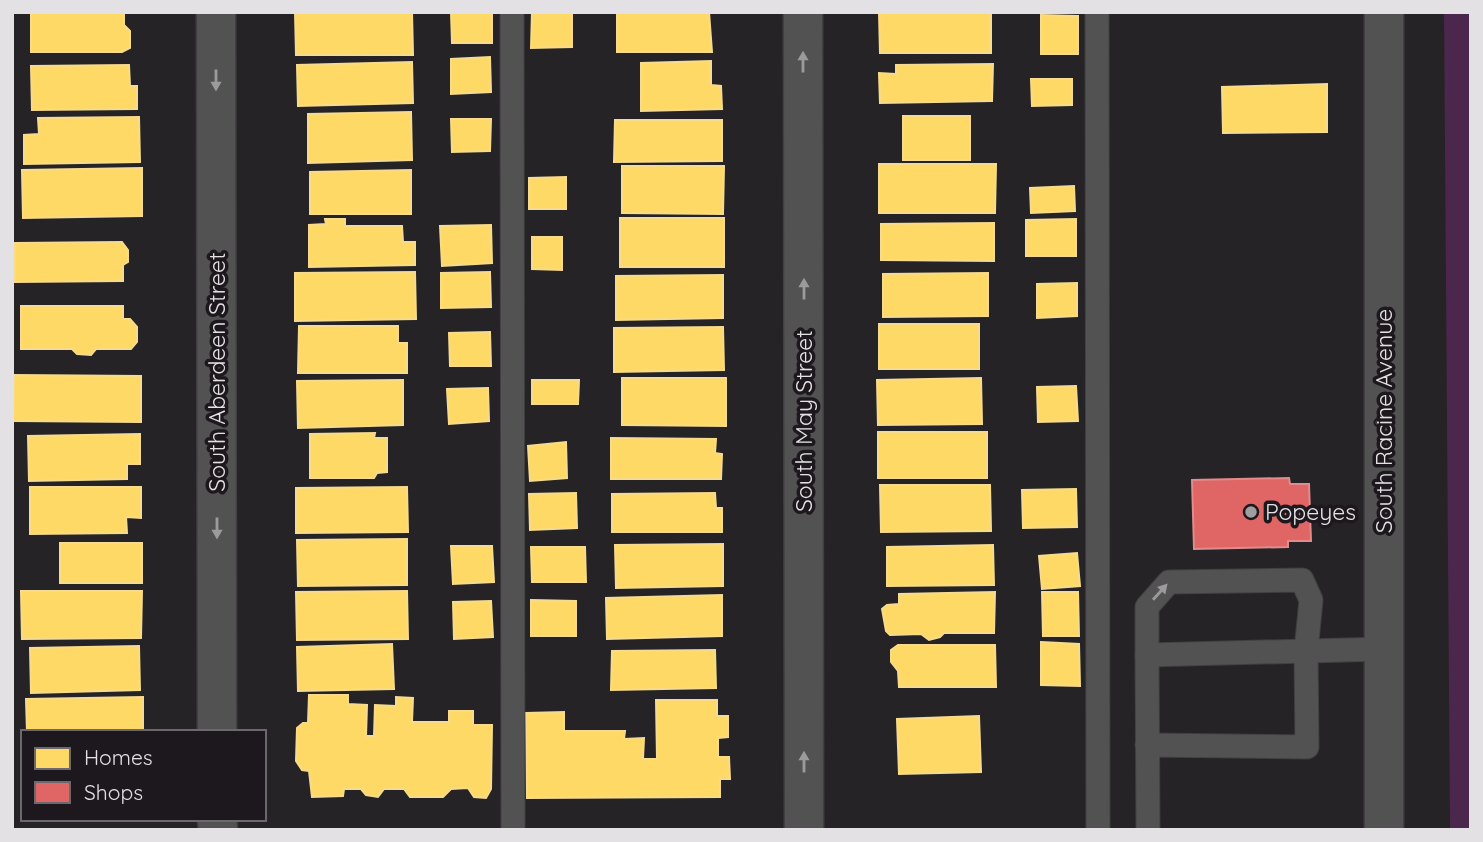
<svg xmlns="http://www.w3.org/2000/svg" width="1483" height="842" font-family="Quicksand,sans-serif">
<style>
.green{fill:#4b274d}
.homes{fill:#ffd966;stroke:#f7db8c;stroke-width:2}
.shops{fill:#e06666;stroke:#e18b8c;stroke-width:2}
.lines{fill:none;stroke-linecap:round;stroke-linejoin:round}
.lane-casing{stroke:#413f41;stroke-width:25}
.street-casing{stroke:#413f41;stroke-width:41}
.secondary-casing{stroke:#413f41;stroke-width:41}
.lane{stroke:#535253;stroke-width:23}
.street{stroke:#535253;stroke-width:38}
.secondary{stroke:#535253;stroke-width:38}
.oneway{fill:#9c9a9c}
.poi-dot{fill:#a19ea1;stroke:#1d181d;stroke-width:2.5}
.labels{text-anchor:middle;stroke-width:7;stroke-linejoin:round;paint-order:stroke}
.street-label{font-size:23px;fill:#e4e1e4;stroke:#1d181d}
.poi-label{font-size:23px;fill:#e4e1e4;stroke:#1d181d;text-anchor:start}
</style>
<rect width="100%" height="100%" fill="#252325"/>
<path class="green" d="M1444,12h27v818h-21z"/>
<g class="homes">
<path d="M31,12h93v13l6,6v17l-8,4h-91z"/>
<path d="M295,12h117l1,43h-117z"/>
<path d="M451,12h41v31h-40z"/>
<path d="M532,12h40v35l-41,1z"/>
<path d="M617,12h92l3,40h-95z"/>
<path d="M879,12h112v41h-111z"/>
<path d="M1041,15l37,1v38h-37z"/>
<path d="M490,57l1,35 -40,2v-35z"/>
<path d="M711,61v24l10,1 1,23 -81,2v-48z"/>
<path d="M412,62l1,41 -115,3 -1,-41z"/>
<path d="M993,64l-1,37 -112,2 -1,-30 17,1v-9z"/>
<path d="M129,65l1,21h7v23l-105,1 -1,-44z"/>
<path d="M1031,79h41v26l-40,1z"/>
<path d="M1327,84v48l-104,1 -1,-46z"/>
<path d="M411,112l1,48 -104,3v-49z"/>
<rect x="903" y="116" width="67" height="44"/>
<path d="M139,117l1,45 -116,2v-29l15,-1 -1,-16z"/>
<path d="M451,119h40l-1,32 -38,1z"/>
<path d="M615,120h107v41l-108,1z"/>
<path d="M879,164h117l-1,49h-116z"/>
<path d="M622,166h102l-1,48 -101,-1z"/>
<path d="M142,168v48l-119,2 -1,-48z"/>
<path d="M411,170v44h-101v-42z"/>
<path d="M566,177v32h-37v-31z"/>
<path d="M1074,186l1,25 -44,2 -1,-25z"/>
<rect x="620" y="218" width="104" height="49"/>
<path d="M325,219h20v7h57l1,16h12v23l-106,2v-42l17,-1z"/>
<path d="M1076,219v37h-50v-36z"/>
<path d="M994,223v38l-113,-1v-36z"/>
<path d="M491,225l1,38 -50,3 -2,-40z"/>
<path d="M532,237h30v33l-30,-1z"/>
<path d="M122,242l6,8v12l-5,3v16l-108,1v-39z"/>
<path d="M415,272l1,47 -121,2v-48z"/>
<path d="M490,272l1,35 -50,1v-35z"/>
<path d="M988,273v43l-105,1v-43z"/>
<path d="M723,275v43l-107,2v-44z"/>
<path d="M1077,283v33l-40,2v-34z"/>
<path d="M21,306h102v13h7l7,8v15l-6,7h-35l-5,6 -14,-1 -5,-5h-51z"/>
<rect x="879" y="324" width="100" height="45"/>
<path d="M299,326h99v17h9v30h-109z"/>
<path d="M723,327l1,43 -110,2v-44z"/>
<path d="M490,332l1,34h-41l-1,-33z"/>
<path d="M14,375l127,1v46l-128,-1z"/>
<path d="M622,378h104v48l-104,-1z"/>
<path d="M981,378l1,46 -104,1 -1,-45z"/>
<path d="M403,380v45l-105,3 -1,-47z"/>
<path d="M532,380h47l-1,24h-46z"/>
<path d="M1076,386l2,35 -40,1 -1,-35z"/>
<path d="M488,388l1,33 -40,3 -2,-35z"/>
<rect x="878" y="432" width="109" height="46"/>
<path d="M375,433l-1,5h13v34l-10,1 -3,5h-64v-44z"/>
<path d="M140,434v30h-13v15l-98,2 -1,-45z"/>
<path d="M611,438l105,1 -1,14 7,1 -1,25h-110z"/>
<path d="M566,442l1,36 -37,3 -2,-35z"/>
<path d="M880,485h110l1,46 -110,1z"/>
<path d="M30,487h111v31l-15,-1 1,16 -97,1z"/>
<path d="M407,487l1,45 -112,1v-45z"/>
<path d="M1076,489l1,38 -54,1 -1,-38z"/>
<path d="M576,493l1,35 -47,2 -1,-36z"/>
<path d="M715,493l1,15h6v24h-110v-38z"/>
<path d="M407,539v46l-109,1 -1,-46z"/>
<rect x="60" y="543" width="82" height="40"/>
<path d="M723,544v42l-107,2 -1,-43z"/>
<path d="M993,545l1,40 -107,1v-39z"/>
<path d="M451,546h41l2,36 -41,2z"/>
<path d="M531,547h54l1,35h-54z"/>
<path d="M1077,553l3,33 -38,3 -3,-33z"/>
<path d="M21,591h121l-1,47 -119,1z"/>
<path d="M407,591l1,48 -111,1 -1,-48z"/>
<path d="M995,592l-1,41h-50l-4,4 -11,3 -8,-6 -31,1 -4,-4 -4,-22 5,-4 12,-1v-10z"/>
<path d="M1042,592h36l1,44h-36z"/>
<path d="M722,595v41l-115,3 -1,-41z"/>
<path d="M531,600l45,1v35h-45z"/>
<path d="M491,601l2,36 -39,2 -1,-37z"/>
<path d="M1041,642l38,2 1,42 -39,-1z"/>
<path d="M392,644l2,45 -96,2 -1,-44z"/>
<path d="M898,645h97l1,42h-97l-1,-16 -7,-9v-12z"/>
<path d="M139,646l1,44 -109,3 -1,-45z"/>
<path d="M715,650l1,38 -105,2 1,-39z"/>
<path d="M309,695h39v9l19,1 -1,31h8l1,-31 21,1v-9l17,1 -1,24h37v-11h24v14h19l-1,64 -5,9 -12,-1 -6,-9 -17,1 -8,8h-33l-6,-8h-20l-6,8 -12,-2 -5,-6h-17l-1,7 -31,1 -3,-26 -7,-1 -6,-9 1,-33 6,-5h5z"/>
<path d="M143,697v35h-116l-1,-33z"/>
<path d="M656,700h61v16h11v21l-10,1v19h11l1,22h-10v18l-193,1 -1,-85 38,-1v19h61l-1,8 20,-1 -1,21h14z"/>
<path d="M979,716l2,56 -82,2 -2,-55z"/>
</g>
<path class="shops" d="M1289,478l1,6h19l2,57h-23v6l-94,2 -2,-69z"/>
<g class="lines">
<defs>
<g id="lane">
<path d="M512,12l1,818"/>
<path d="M1097,12l1,818"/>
<path d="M1147,655v-48l22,-25 133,-2 9,20 -5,51 1,96 -160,-2"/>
<path d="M1148,830l-1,-175 237,-6"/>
</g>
<g id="street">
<path d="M216,12l1,720"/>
<path d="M803,12l1,818"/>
<path d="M217,819l1,11"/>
</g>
<path id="secondary" d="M1384,12v818"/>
</defs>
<use href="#lane" class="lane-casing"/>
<use href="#street" class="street-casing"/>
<use href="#secondary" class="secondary-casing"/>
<use href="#lane" class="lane"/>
<use href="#street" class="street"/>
<use href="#secondary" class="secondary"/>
</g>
<defs><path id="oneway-solid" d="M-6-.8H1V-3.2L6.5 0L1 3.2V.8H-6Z" transform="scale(1.75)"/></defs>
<g class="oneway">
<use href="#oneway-solid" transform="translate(803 62) rotate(-90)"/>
<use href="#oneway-solid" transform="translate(216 80) rotate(90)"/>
<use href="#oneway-solid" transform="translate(804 289) rotate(-90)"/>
<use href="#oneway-solid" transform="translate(217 528) rotate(90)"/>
<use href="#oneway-solid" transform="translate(1160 592) rotate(-48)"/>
<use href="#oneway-solid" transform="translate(804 762) rotate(-90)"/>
</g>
<circle class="poi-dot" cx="1251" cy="512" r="7"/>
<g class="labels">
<g class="street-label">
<text transform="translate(217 372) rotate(-90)" y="8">South Aberdeen Street</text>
<text transform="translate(804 421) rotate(-90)" y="8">South May Street</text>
<text transform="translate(1384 421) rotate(-90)" y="8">South Racine Avenue</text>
</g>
<g class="poi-label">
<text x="1265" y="520">Popeyes</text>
</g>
</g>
<rect width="1483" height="842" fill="none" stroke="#e4e1e4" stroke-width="28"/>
<rect x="21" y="730" width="245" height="91" fill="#1d181d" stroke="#6d686d" stroke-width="2"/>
<rect x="35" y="748" width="35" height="21" fill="#ffd966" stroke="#6d686d" stroke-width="2"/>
<text x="84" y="765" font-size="21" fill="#e4e1e4">Homes</text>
<rect x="35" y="782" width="35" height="21" fill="#e06666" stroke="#6d686d" stroke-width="2"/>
<text x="84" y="800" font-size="21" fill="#e4e1e4">Shops</text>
</svg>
